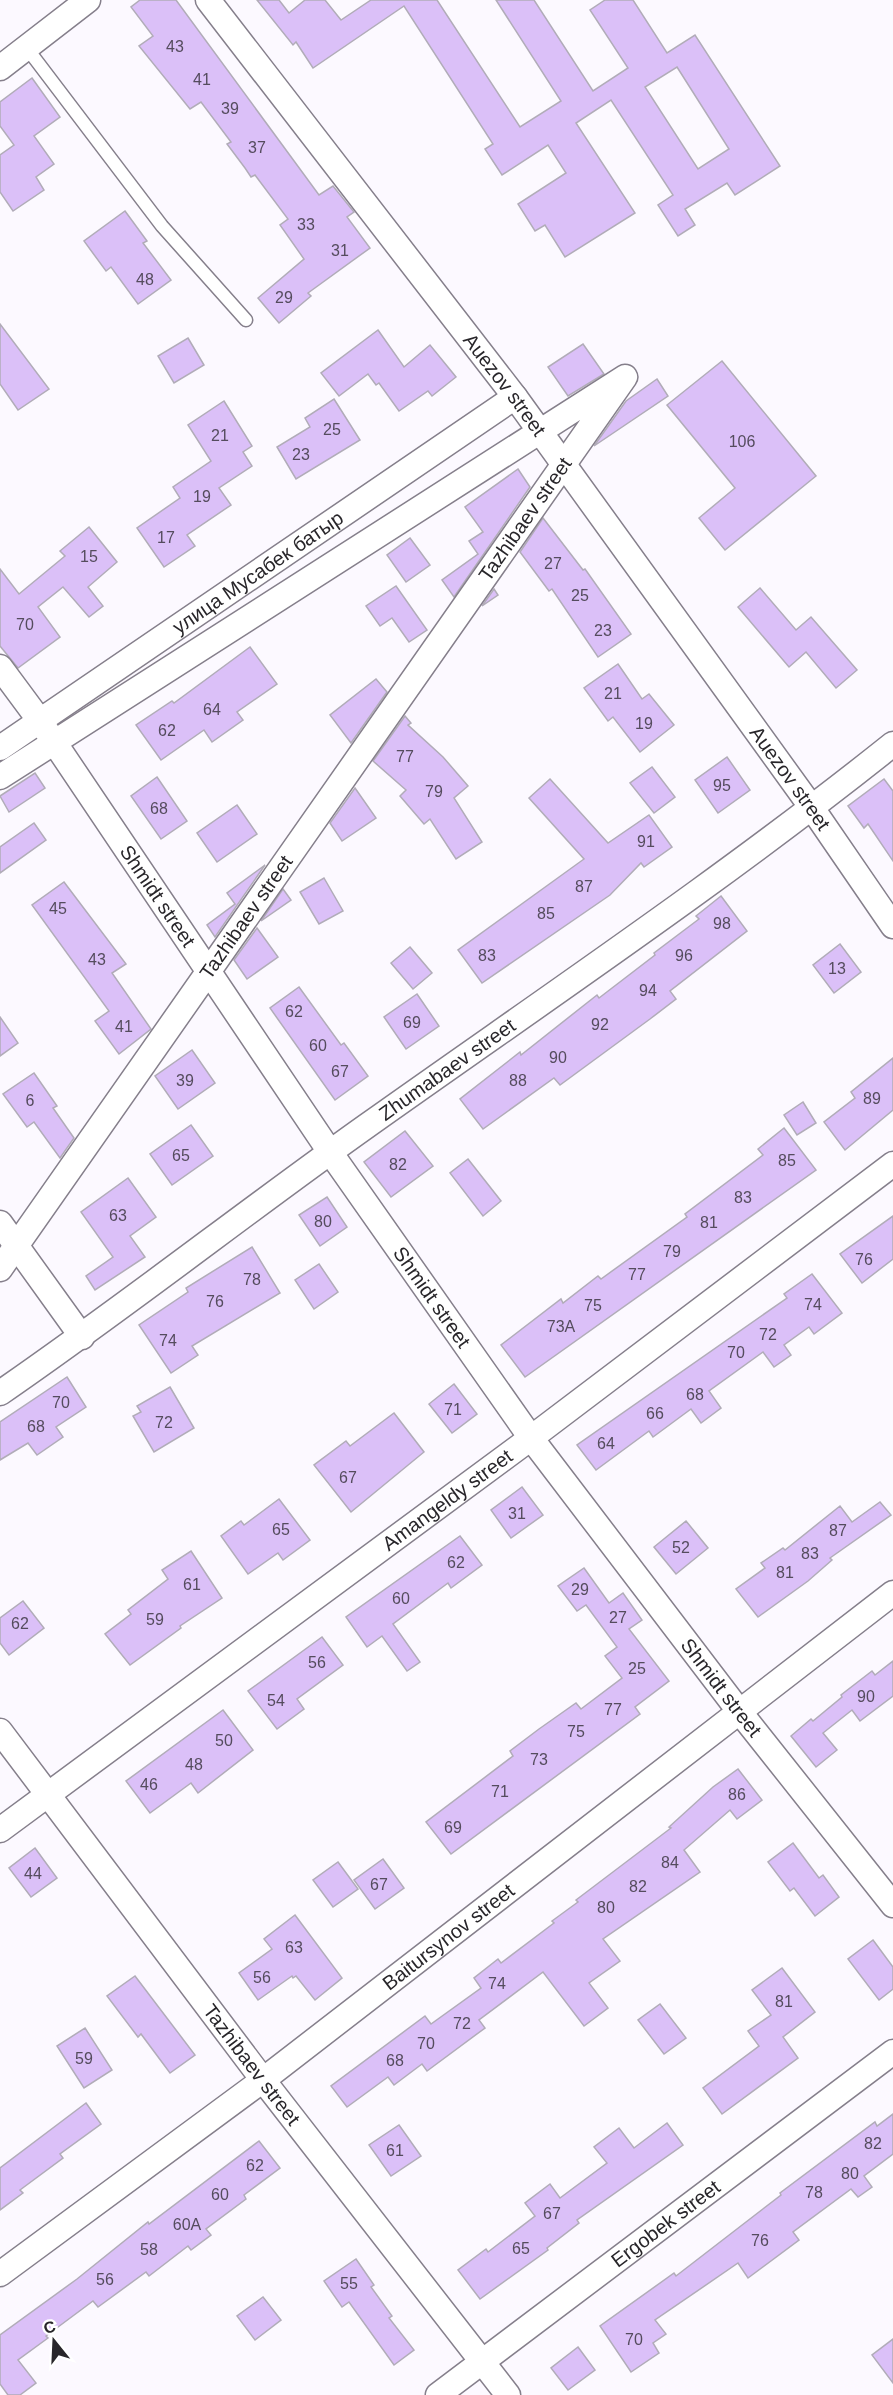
<svg xmlns="http://www.w3.org/2000/svg" width="893" height="2395" font-family="Arial,sans-serif">
<style>
.building{fill:#dbc0f8;stroke:#b1acb8;stroke-width:1.5;fill-rule:evenodd}
.lines{fill:none;stroke-linecap:round;stroke-linejoin:round}
.lane-casing{stroke:#857f8b;stroke-width:15}
.street-casing{stroke:#857f8b;stroke-width:27}
.lane{stroke:#fff;stroke-width:12}
.street{stroke:#fff;stroke-width:24}
.labels{text-anchor:middle;stroke-width:4.5;stroke-linejoin:round;paint-order:stroke}
.number-label{font-size:16px;fill:#554c5e}
.street-label{font-size:20px;fill:#28262a;stroke:#fff}
</style>
<rect width="100%" height="100%" fill="#fcf9ff"/>
<g class="building">
<path d="M140,0h36l143,195 14,-9 21,26 -7,5 23,31 -62,45 3,3 -32,27 -21,-25 46,-39 -24,-34 8,-6 -33,-44 -4,2 -6,-9 -18,-24 4,-2 -30,-40 -11,7 -51,-63 14,-10 -22,-29z"/>
<path d="M257,0h22l10,13 16,-13h20l16,20 30,-20h66l83,127 41,-26 -65,-101h38l59,91 35,-23 -38,-58 15,-10h28l34,53 28,-18 85,131 -45,29 -8,-12 -42,26 10,16 -17,11 -20,-31 15,-10 -62,-95 -35,23 59,90 -70,44 -20,-32 -10,6 -17,-27 48,-31 -18,-28 -46,30 -17,-26 8,-5 -89,-138 -91,62 -17,-26 -3,3zM677,67l52,82 -31,20 -53,-82z"/>
<path d="M32,78l28,39 -26,19 20,28 -18,13 8,13 -31,21 -13,-19v-37l14,-10 -14,-19v-24z"/>
<path d="M125,211l22,30 -4,2 28,37 -33,24 -27,-37 -5,4 -22,-30z"/>
<path d="M0,324l49,65 -31,21 -18,-26z"/>
<path d="M378,330l26,37 26,-22 26,32 -24,19 -4,-5 -29,20 -20,-28 -3,2 -8,-11 -29,22 -18,-23z"/>
<path d="M188,338l16,27 -30,18 -16,-27z"/>
<path d="M583,344l21,30 -36,22 -20,-29z"/>
<path d="M722,361l94,115 -91,74 -26,-32 36,-30 -68,-83z"/>
<path d="M657,379l11,17 -74,50 32,-45z"/>
<path d="M334,399l26,41 -64,39 -19,-32 33,-20 -5,-9z"/>
<path d="M224,401l28,45 -9,6 9,14 -33,22 12,17 -44,30 8,11 -31,21 -27,-39 43,-30 -7,-11 38,-26 -23,-36z"/>
<path d="M518,469l12,18 -76,110 -12,-17 36,-26 -9,-13 14,-9 -18,-25z"/>
<path d="M543,518l40,52 2,-1 46,65 -33,23 -46,-68 -3,2 -29,-39z"/>
<path d="M89,527l28,35 -29,25 15,19 -14,11 -26,-30 -25,20 22,30 -42,31 -18,-22v-77l19,25 46,-38 -5,-5z"/>
<path d="M410,538l20,27 -24,17 -19,-27z"/>
<path d="M396,586l31,44 -18,12 -17,-24 -12,8 -14,-20z"/>
<path d="M760,588l36,42 15,-13 46,53 -21,18 -30,-36 -17,15 -51,-60z"/>
<path d="M494,589l4,6 -16,11z"/>
<path d="M250,647l27,37 -40,28 6,8 -31,22 -8,-12 -43,30 -25,-35 36,-24 2,2z"/>
<path d="M618,664l24,35 7,-5 25,31 -34,27 -27,-35 -5,4 -24,-33z"/>
<path d="M376,679l11,13 -36,51 -21,-28z"/>
<path d="M405,716l6,7 -3,2 35,32 25,29 -14,12 28,44 -26,17 -26,-40 -6,5 -24,-28 6,-6 -33,-29z"/>
<path d="M727,757l23,33 -32,23 -23,-33z"/>
<path d="M652,767l23,30 -21,16 -24,-30z"/>
<path d="M35,773l10,15 -36,24 -9,-16z"/>
<path d="M157,777l30,44 -26,18 -30,-43z"/>
<path d="M550,779l58,64 41,-28 23,32 -28,20 -3,-4 -31,32 -128,88 -24,-33 126,-91 -55,-61z"/>
<path d="M884,779l9,12v70l-25,-37 -4,4 -16,-22z"/>
<path d="M355,788l21,30 -34,23 -12,-18z"/>
<path d="M237,805l20,29 -40,28 -20,-29z"/>
<path d="M34,823l12,17 -46,33v-26z"/>
<path d="M265,865l-50,72 -8,-12 28,-21 -8,-11z"/>
<path d="M324,878l19,33 -24,13 -19,-32z"/>
<path d="M64,882l62,82 -14,9 39,56 -32,25 -24,-33 14,-10 -77,-106z"/>
<path d="M283,889l8,11 -30,21z"/>
<path d="M721,896l26,35 -77,60 6,8 -26,20 -90,66 -6,-7 -71,51 -23,-30 60,-47 1,3 76,-60 2,3 56,-43 -1,-2 45,-34 -3,-3z"/>
<path d="M257,928l21,29 -31,22 -13,-19z"/>
<path d="M840,944l21,28 -27,21 -21,-28z"/>
<path d="M410,947l22,26 -19,16 -22,-26z"/>
<path d="M299,987l42,58 3,-2 24,33 -33,24 -65,-92z"/>
<path d="M417,994l22,32 -33,23 -22,-32z"/>
<path d="M0,1017l18,26 -18,13z"/>
<path d="M192,1050l23,33 -37,26 -23,-33z"/>
<path d="M893,1058v52l-48,40 -21,-28 31,-24 -4,-6z"/>
<path d="M34,1073l23,33 -4,2 21,30 -14,20 -26,-36 -7,5 -24,-33z"/>
<path d="M803,1102l13,21 -19,12 -13,-20z"/>
<path d="M191,1125l22,31 -41,29 -22,-31z"/>
<path d="M784,1128l32,42 -291,207 -24,-32 60,-46 2,4 35,-27 3,3 86,-62 -2,-3 78,-59 -5,-6z"/>
<path d="M405,1131l28,35 -42,31 -27,-35z"/>
<path d="M468,1159l33,42 -18,15 -33,-43z"/>
<path d="M128,1178l28,39 -26,19 15,21 -50,33 -9,-14 27,-19 -32,-45z"/>
<path d="M327,1197l20,30 -27,19 -21,-31z"/>
<path d="M893,1216v43l-31,24 -22,-29z"/>
<path d="M252,1247l28,46 -88,53 6,9 -27,18 -32,-48 49,-33 -2,-4z"/>
<path d="M319,1264l19,28 -24,17 -19,-29z"/>
<path d="M812,1274l30,39 -28,21 -5,-7 -25,18 7,10 -17,12 -11,-15 -54,39 12,17 -20,15 -10,-14 -38,28 -4,-6 -53,39 -19,-25 210,-147 -3,-4z"/>
<path d="M67,1377l19,30 -30,20 7,10 -26,18 -9,-12 -28,17v-38z"/>
<path d="M454,1384l23,30 -25,19 -23,-29z"/>
<path d="M170,1387l24,41 -40,24 -21,-36 8,-4 -4,-6z"/>
<path d="M394,1413l30,39 -73,60 -37,-47 32,-24 4,5z"/>
<path d="M522,1487l21,28 -32,23 -20,-28z"/>
<path d="M279,1499l31,41 -27,20 -5,-7 -30,21 -27,-38 20,-15 3,4z"/>
<path d="M880,1502l11,13 -61,43 2,2 -24,21 -50,36 -22,-28 29,-21 -4,-5 22,-15 2,2 55,-44 12,16z"/>
<path d="M686,1521l22,27 -32,26 -22,-27z"/>
<path d="M460,1536l22,29 -31,23 -3,-5 -55,41 27,38 -13,9 -25,-35 -15,11 -21,-30z"/>
<path d="M191,1551l31,47 -42,28 1,2 -51,37 -25,-31 26,-20 -3,-4 40,-31 -6,-9z"/>
<path d="M584,1568l25,35 14,-10 19,27 -13,9 40,52 -34,26 5,7 -189,140 -25,-32 87,-66 -3,-5 29,-22 37,-26 5,6 41,-31 -17,-22 12,-9 -31,-42 -9,6 -19,-25z"/>
<path d="M23,1601l21,27 -35,27 -9,-12v-25z"/>
<path d="M322,1637l21,28 -46,34 7,10 -27,20 -29,-38z"/>
<path d="M893,1661v35l-33,25 -8,-11 -29,23 14,17 -21,17 -25,-31 20,-17 2,2 29,-24 -1,-2 31,-24 3,4z"/>
<path d="M223,1710l30,40 -55,43 -7,-10 -41,30 -24,-32z"/>
<path d="M738,1769l24,31 -25,19 -7,-9 -46,40 16,22 -97,67 17,22 -31,22 19,25 -24,18 -41,-54 -64,48 6,8 -58,43 -5,-7 -28,21 -6,-8 -41,30 -16,-21 94,-70 6,8 50,-36 -7,-10 24,-19 3,4 53,-40 -2,-2 26,-19 -2,-2 95,-72 -2,-1 44,-40z"/>
<path d="M793,1843l26,35 4,-3 16,22 -24,19 -21,-28 -4,3 -22,-29z"/>
<path d="M35,1848l22,30 -26,19 -22,-29z"/>
<path d="M383,1859l21,29 -29,21 -21,-29z"/>
<path d="M338,1862l20,27 -25,18 -20,-27z"/>
<path d="M295,1915l47,63 -27,22 -19,-24 -3,2 -1,-2 -34,24 -19,-27 33,-24 -8,-10z"/>
<path d="M873,1940l20,27v22l-14,11 -31,-41z"/>
<path d="M782,1968l33,44 -32,25 15,21 -76,56 -19,-26 56,-42 -11,-15 23,-16 -19,-25z"/>
<path d="M135,1976l60,79 -25,18 -29,-39 -3,3 -31,-41z"/>
<path d="M660,2004l26,34 -22,16 -26,-34z"/>
<path d="M85,2028l27,42 -28,18 -27,-42z"/>
<path d="M86,2103l15,21 -41,30 3,4 -43,32 3,3 -23,17v-42z"/>
<path d="M893,2114v40l-29,22 8,11 -14,10 -7,-8 -58,43 6,8 -51,38 -10,-15 -83,57 11,14 -13,9 6,10 -28,19 -31,-46 74,-53 2,3 105,-81 -1,-2 95,-71 2,4z"/>
<path d="M667,2123l16,22 -106,75 2,3 -32,25 1,2 -68,49 -22,-29 28,-21 2,3 47,-36 -10,-13 25,-19 10,14 47,-35 -13,-16 25,-19 15,20z"/>
<path d="M399,2125l22,31 -30,20 -22,-31z"/>
<path d="M259,2141l21,27 -36,27 2,4 -40,30 5,6 -20,15 -3,-4 -39,30 -3,-4 -48,35 -5,-6 -47,35 2,2 -30,22 18,23 -16,12h-12l-8,-11v-49l77,-56 71,-57 1,2z"/>
<path d="M356,2259l18,26 -3,2 21,29 -3,2 25,32 -20,15 -45,-63 -7,5 -18,-26z"/>
<path d="M263,2297l18,23 -26,20 -18,-24z"/>
<path d="M893,2339v44l-21,-28z"/>
<path d="M578,2347l17,23 -27,20 -17,-22z"/>
</g>
<g class="lines">
<defs>
<path id="lane" d="M26,47l136,179 84,94"/>
<g id="street">
<path id="s1" d="M208,0l307,397 297,411 81,118"/>
<path d="M0,68l88,-68"/>
<path id="s2" d="M0,667l40,54 290,431 201,286 208,273 154,194"/>
<path id="s3" d="M0,748l515,-351"/>
<path d="M0,777l625,-400 -625,892"/>
<path d="M0,1223l82,114"/>
<path id="s4" d="M0,1393c125,-86 244,-180 368,-268 176,-125 356,-246 525,-381"/>
<path id="s5" d="M0,1731l263,349 245,315"/>
<path id="s6" d="M0,1830l531,-392 362,-274"/>
<path id="s7" d="M0,2274l263,-194 630,-487"/>
<path id="s8" d="M438,2395l455,-343"/>
</g>
</defs>
<use href="#lane" class="lane-casing"/>
<use href="#street" class="street-casing"/>
<use href="#lane" class="lane"/>
<use href="#street" class="street"/>
</g>
<g class="labels">
<g class="number-label">
<text x="175" y="52">43</text>
<text x="202" y="85">41</text>
<text x="230" y="114">39</text>
<text x="257" y="153">37</text>
<text x="306" y="230">33</text>
<text x="340" y="256">31</text>
<text x="145" y="285">48</text>
<text x="284" y="303">29</text>
<text x="332" y="435">25</text>
<text x="220" y="441">21</text>
<text x="742" y="447">106</text>
<text x="301" y="460">23</text>
<text x="202" y="502">19</text>
<text x="166" y="543">17</text>
<text x="89" y="562">15</text>
<text x="553" y="569">27</text>
<text x="580" y="601">25</text>
<text x="25" y="630">70</text>
<text x="603" y="636">23</text>
<text x="613" y="699">21</text>
<text x="212" y="715">64</text>
<text x="644" y="729">19</text>
<text x="167" y="736">62</text>
<text x="405" y="762">77</text>
<text x="722" y="791">95</text>
<text x="434" y="797">79</text>
<text x="159" y="814">68</text>
<text x="646" y="847">91</text>
<text x="584" y="892">87</text>
<text x="58" y="914">45</text>
<text x="546" y="919">85</text>
<text x="722" y="929">98</text>
<text x="487" y="961">83</text>
<text x="684" y="961">96</text>
<text x="97" y="965">43</text>
<text x="837" y="974">13</text>
<text x="648" y="996">94</text>
<text x="294" y="1017">62</text>
<text x="412" y="1028">69</text>
<text x="600" y="1030">92</text>
<text x="124" y="1032">41</text>
<text x="318" y="1051">60</text>
<text x="558" y="1063">90</text>
<text x="340" y="1077">67</text>
<text x="185" y="1086">39</text>
<text x="518" y="1086">88</text>
<text x="872" y="1104">89</text>
<text x="30" y="1106">6</text>
<text x="181" y="1161">65</text>
<text x="787" y="1166">85</text>
<text x="398" y="1170">82</text>
<text x="743" y="1203">83</text>
<text x="118" y="1221">63</text>
<text x="323" y="1227">80</text>
<text x="709" y="1228">81</text>
<text x="672" y="1257">79</text>
<text x="864" y="1265">76</text>
<text x="637" y="1280">77</text>
<text x="252" y="1285">78</text>
<text x="215" y="1307">76</text>
<text x="813" y="1310">74</text>
<text x="593" y="1311">75</text>
<text x="561" y="1332">73А</text>
<text x="768" y="1340">72</text>
<text x="168" y="1346">74</text>
<text x="736" y="1358">70</text>
<text x="695" y="1400">68</text>
<text x="61" y="1408">70</text>
<text x="453" y="1415">71</text>
<text x="655" y="1419">66</text>
<text x="164" y="1428">72</text>
<text x="36" y="1432">68</text>
<text x="606" y="1449">64</text>
<text x="348" y="1483">67</text>
<text x="517" y="1519">31</text>
<text x="281" y="1535">65</text>
<text x="838" y="1536">87</text>
<text x="681" y="1553">52</text>
<text x="810" y="1559">83</text>
<text x="456" y="1568">62</text>
<text x="785" y="1578">81</text>
<text x="192" y="1590">61</text>
<text x="580" y="1595">29</text>
<text x="401" y="1604">60</text>
<text x="618" y="1623">27</text>
<text x="155" y="1625">59</text>
<text x="20" y="1629">62</text>
<text x="317" y="1668">56</text>
<text x="637" y="1674">25</text>
<text x="866" y="1702">90</text>
<text x="276" y="1706">54</text>
<text x="613" y="1715">77</text>
<text x="576" y="1737">75</text>
<text x="224" y="1746">50</text>
<text x="539" y="1765">73</text>
<text x="194" y="1770">48</text>
<text x="149" y="1790">46</text>
<text x="500" y="1797">71</text>
<text x="737" y="1800">86</text>
<text x="453" y="1833">69</text>
<text x="670" y="1868">84</text>
<text x="33" y="1879">44</text>
<text x="379" y="1890">67</text>
<text x="638" y="1892">82</text>
<text x="606" y="1913">80</text>
<text x="294" y="1953">63</text>
<text x="262" y="1983">56</text>
<text x="497" y="1989">74</text>
<text x="784" y="2007">81</text>
<text x="462" y="2029">72</text>
<text x="426" y="2049">70</text>
<text x="84" y="2064">59</text>
<text x="395" y="2066">68</text>
<text x="873" y="2149">82</text>
<text x="395" y="2156">61</text>
<text x="255" y="2171">62</text>
<text x="850" y="2179">80</text>
<text x="814" y="2198">78</text>
<text x="220" y="2200">60</text>
<text x="552" y="2219">67</text>
<text x="187" y="2230">60А</text>
<text x="760" y="2246">76</text>
<text x="521" y="2254">65</text>
<text x="149" y="2255">58</text>
<text x="105" y="2285">56</text>
<text x="349" y="2289">55</text>
<text x="634" y="2345">70</text>
</g>
<g class="street-label">
<text dy="7" stroke="none"><textPath href="#s1" startOffset="486">Auezov street</textPath></text>
<text transform="translate(525 519) rotate(-55)" y="7">Tazhibaev street</text>
<text dy="7" stroke="none"><textPath href="#s3" startOffset="312">улица Мусабек батыр</textPath></text>
<text dy="7" stroke="none"><textPath href="#s1" startOffset="972">Auezov street</textPath></text>
<text dy="7" stroke="none"><textPath href="#s2" startOffset="278">Shmidt street</textPath></text>
<text transform="translate(246 917) rotate(-55)" y="7">Tazhibaev street</text>
<text dy="7" stroke="none"><textPath href="#s4" startOffset="552">Zhumabaev street</textPath></text>
<text dy="7" stroke="none"><textPath href="#s2" startOffset="764">Shmidt street</textPath></text>
<text dy="7" stroke="none"><textPath href="#s6" startOffset="556">Amangeldy street</textPath></text>
<text dy="7" stroke="none"><textPath href="#s2" startOffset="1250">Shmidt street</textPath></text>
<text dy="7" stroke="none"><textPath href="#s7" startOffset="561">Baitursynov street</textPath></text>
<text dy="7" stroke="none"><textPath href="#s5" startOffset="418">Tazhibaev street</textPath></text>
<text dy="7" stroke="none"><textPath href="#s8" startOffset="285">Ergobek street</textPath></text>
</g>
</g>
<g transform="translate(54 2341) rotate(342)" stroke="#ffffff" stroke-width="4.5" paint-order="stroke">
<path d="M0-4.5L10 22L0 15L-10 22Z" fill="#28262a"/>
<text y="-9" font-size="16" font-weight="bold" text-anchor="middle" fill="#28262a">С</text>
</g>
</svg>
